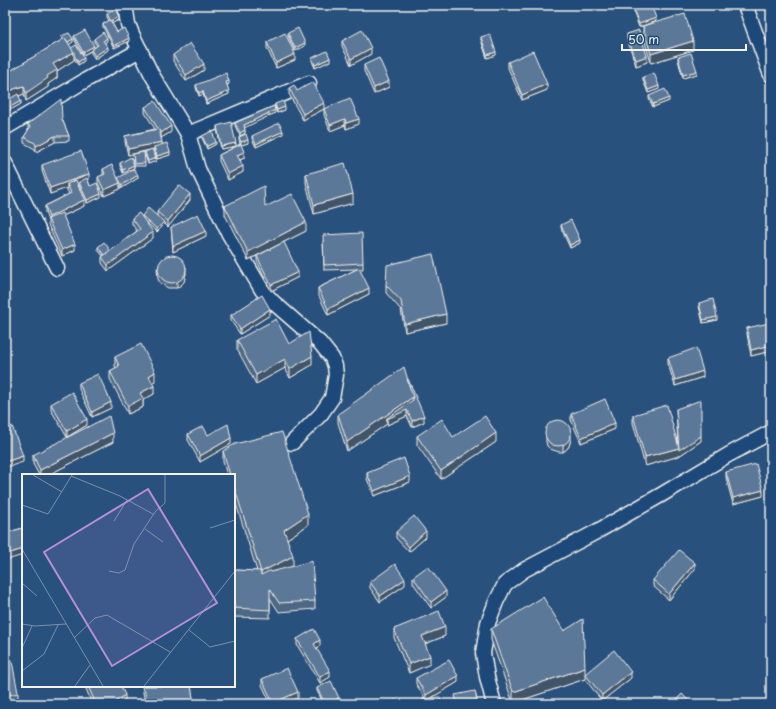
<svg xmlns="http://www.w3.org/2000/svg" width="776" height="709" font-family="'Playpen Sans',sans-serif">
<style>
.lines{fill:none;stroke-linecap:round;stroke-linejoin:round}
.minor-casing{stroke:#f4f1e8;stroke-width:17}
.minor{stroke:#1f4a7a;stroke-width:14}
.wall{fill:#4e6784;stroke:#f4f1e8}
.shaded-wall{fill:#40546b;stroke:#f4f1e8}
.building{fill:#5b7899;stroke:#f4f1e8}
.inset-road{fill:none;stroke:#7a91a8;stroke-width:1}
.view{fill:#b88ed4;fill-opacity:0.15;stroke:#b88ed4;stroke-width:2}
.inset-edge{fill:none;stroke:#f4f1e8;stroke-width:2}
</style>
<rect width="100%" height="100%" fill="#28517e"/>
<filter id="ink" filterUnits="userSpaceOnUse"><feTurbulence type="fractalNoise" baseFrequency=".025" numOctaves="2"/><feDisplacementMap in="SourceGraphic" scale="8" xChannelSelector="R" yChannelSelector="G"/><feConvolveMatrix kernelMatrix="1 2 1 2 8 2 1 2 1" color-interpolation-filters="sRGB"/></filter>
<g filter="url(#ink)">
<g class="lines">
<defs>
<g id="minor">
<path d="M126,5v6l2,13 4,10 20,41 36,59 10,35 31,65 33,56 11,12 47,41 12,15 3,8 1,9 -4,23 -11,16 -29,29"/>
<path d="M745,5l26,70"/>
<path d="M5,128l81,-48 54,-30"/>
<path d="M188,134l121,-51"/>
<path d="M5,163l52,105"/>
<path d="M494,704l-7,-27 -4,-24 5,-30 8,-21 9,-18 19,-14 72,-38 65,-37 67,-40 43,-23"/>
</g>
</defs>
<use href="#minor" class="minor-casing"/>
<use href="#minor" class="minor"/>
</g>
<g class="wall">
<path d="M634,11l22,10 -17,6 -5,-13z"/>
<path d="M107,14l12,6 -7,3 5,9 12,9 -15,7 -11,-21v-3l6,-3 -2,-4z"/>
<path d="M643,26l50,24 -42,13 -8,-28z"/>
<path d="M288,33l17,13 -10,5 -7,-15z"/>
<path d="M627,34l20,28 -11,4 -9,-27z"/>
<path d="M61,36l12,6 -4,2 2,4 13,13 -6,4 -4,-7v2l-17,11v7l-9,6v3l-22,14 -2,-7 -5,2 2,8 -11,6 -4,-7 -1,-1v-28l57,-34z"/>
<path d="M74,36l20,12 3,-2 -3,-4v-3l13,2 -2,2 3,7 -13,9 -4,-6v-2l-8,4 -9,-16z"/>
<path d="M481,37l15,18 -9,3 -6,-18z"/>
<path d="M342,41l29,13 -20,11 -9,-19z"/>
<path d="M267,42l28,18 -19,8 -9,-20z"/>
<path d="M173,55l31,15 -18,11 -13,-20z"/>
<path d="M678,57l19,17 -14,4 -5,-18z"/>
<path d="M312,58l18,3 -15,7 -3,-7z"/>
<path d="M508,62l39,28 -25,10 -14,-32z"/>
<path d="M364,65l25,22 -15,7 -10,-23z"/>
<path d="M643,77l16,12 -11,4 -5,-13z"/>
<path d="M229,84l-2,1 2,9 -23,10 -3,-10 -4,2 -3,-8v-3z"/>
<path d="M289,88l8,3 27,18 35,15 -13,5 -1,-4 -15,6 -6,-16v-6l-21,11 -14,-26z"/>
<path d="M649,96l20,5 -16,6 -4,-8z"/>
<path d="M275,104l10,6 -8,3 -2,-6z"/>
<path d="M145,107l26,25 -10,6 1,7 8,10 -13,4 -3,-10 -1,1 3,11 -8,3 -3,-9v-3l2,-1 -11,2 9,10v3h-11v2l-11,5 -3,-7v-3l14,1 -1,-10 -5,1 -3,-13v-6l30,-7 -10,-16z"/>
<path d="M275,113l-31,14 1,6 -5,3 -5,-10v-3z"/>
<path d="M62,119l7,17v5l-14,1 -19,10 -1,-3 -11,-6v-6l4,-6v-7z"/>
<path d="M217,126l19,20 -15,3 -4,-20z"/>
<path d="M283,134l-27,13 -4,-8v-3z"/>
<path d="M202,136l14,8 -9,5 -5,-11z"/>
<path d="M239,137l9,6 -7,2 3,13 -4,2 3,12 -15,8 -9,-19v-6l21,-11 -1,-4z"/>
<path d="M42,165l47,15h-1l2,6 11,11 -14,6 -8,-18v-1h-1l6,22 -21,10 12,34 -13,6 -14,-31v-4l-3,-9v-6l24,-12 -2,-4v-2l-17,6 -8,-23z"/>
<path d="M103,169l15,9h20l-16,10 -2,-3v4l-16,7 -6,-13v-6l5,-2z"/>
<path d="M306,174l47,29 -39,11 -8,-31z"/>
<path d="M190,200l-22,27 -4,-4v2l-7,7 -11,-10 7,16 -45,33 -6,-8v-6l1,-1 -5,-6v-3l12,4 27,-20 -5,-7v-6l10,-1v-1h15v-4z"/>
<path d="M225,206l40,1 41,24 -38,19 30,27 -27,14 -14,-30v-5l-9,4 -23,-45z"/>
<path d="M561,225l19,18 -10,5 -9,-20z"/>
<path d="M171,227l35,9 -33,16z"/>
<path d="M323,241l40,22v6h-4l10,25 -41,21 -10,-21v-6l39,-19 -33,1z"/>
<path d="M157,268l29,5 -2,9 -3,3 -4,3h-9l-8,-5 -2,-4z"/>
<path d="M386,285l60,38 -41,9 -4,-22 -15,-17z"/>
<path d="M699,303l18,17 -14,3 -4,-17z"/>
<path d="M231,315h39l-30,19 -9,-13z"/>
<path d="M747,328l24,6v17l-20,5 -4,-22z"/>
<path d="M237,340l52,4 23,21 -22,13 -5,-10 -29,16 -19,-35z"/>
<path d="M115,357l40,24 -3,2 2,11 -11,6v7l-15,7 -18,-35v-8l6,-3 -1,-2z"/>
<path d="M668,358l35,19 -28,9 -7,-22z"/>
<path d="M407,379l17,43 -12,5 -5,-11 -20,9v-1l-40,27 -9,-28v-9z"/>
<path d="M79,383l32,25 -19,9 -13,-28z"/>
<path d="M51,404l36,21 -20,12 -16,-27z"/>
<path d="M676,409l25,32 -22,15 -34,10 -12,-43v-8l45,30z"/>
<path d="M571,414l44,15 -34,14 -10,-23z"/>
<path d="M546,431l25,8 -2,7 -2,3 -4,3h-4l-9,-3 -3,-3 -1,-4z"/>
<path d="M188,434l20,1 23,9 -31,18 -12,-22z"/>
<path d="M417,436l79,6 -55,37 -24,-34z"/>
<path d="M113,442l-65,33h-9l-6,-11v-9z"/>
<path d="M223,451l85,74 -21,14 6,27 22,35v8l-36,3 -9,-14v20l-36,-1v-47l23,1 -23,-74v-22h-7l-4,-13z"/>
<path d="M726,472l37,24 -30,8 -7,-26z"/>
<path d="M367,473l43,9 -36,14 -7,-17z"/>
<path d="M23,528l-16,32 -2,-5v-22z"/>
<path d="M396,532l30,5 -17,15 -13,-14z"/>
<path d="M695,569l-26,31 -16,-14v-6z"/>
<path d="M413,577l33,20 -15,11 -18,-25z"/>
<path d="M370,582l35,3 -25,17 -10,-14z"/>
<path d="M394,629l51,7 -20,8 5,20 -21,9 -15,-35z"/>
<path d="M491,629l94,45 46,4 -29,23 -17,-22 -72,24 -22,-63z"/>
<path d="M297,639l23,7 -3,3 13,28 -10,6 -23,-38z"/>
<path d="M5,662l13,31v6l-13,3z"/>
<path d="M416,678l42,4 -27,16 10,6h-18v-5l2,-1 -9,-14z"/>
<path d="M262,679l36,19 -14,6h-13l-9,-19z"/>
<path d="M85,686h36l4,17 -1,1h-32z"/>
<path d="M142,686h49l3,18h-49z"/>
<path d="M317,688l22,13 -6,3h-9l-7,-13z"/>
</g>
<g class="shaded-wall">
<path d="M119,17v3l-8,4v-3z"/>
<path d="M656,18v3l-17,6v-3z"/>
<path d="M107,38v3l-4,3v-3z"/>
<path d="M129,38v3l-15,7v-2z"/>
<path d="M73,39v3l-8,5v-3z"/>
<path d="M693,41v9l-42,13v-9z"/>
<path d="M305,43v3l-10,5v-3z"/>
<path d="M94,46v3l-11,6v-3z"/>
<path d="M108,47v3l-13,9v-3z"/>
<path d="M371,48v6l-20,11v-6z"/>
<path d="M74,52v8l-17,11v7l-9,6v3l-22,14v-8l21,-17 6,-12z"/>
<path d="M496,52v3l-9,3v-3z"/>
<path d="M295,54v6l-19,8v-5z"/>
<path d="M647,56v6l-11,4v-6z"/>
<path d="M84,58v3l-6,4v-3z"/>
<path d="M330,58v3l-15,7v-3z"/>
<path d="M204,64v6l-18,11v-6z"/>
<path d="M697,71v3l-14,4v-3z"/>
<path d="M229,81v3l-3,1v-3z"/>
<path d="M389,81v6l-15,7v-6z"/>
<path d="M547,84v6l-25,10v-5z"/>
<path d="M24,86v8l-18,7 -1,2v-9l9,-5z"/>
<path d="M659,86v3l-11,4v-3z"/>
<path d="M203,91v3l-4,2v-3z"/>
<path d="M229,91v3l-23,10v-3z"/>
<path d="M669,98v3l-16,6v-3z"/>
<path d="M21,101v3l-11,6v-3z"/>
<path d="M324,103v6l-21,11v-6z"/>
<path d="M285,107v3l-8,3v-3z"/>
<path d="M275,110v3l-31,15v-3z"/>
<path d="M345,119v6l-15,6v-6z"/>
<path d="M359,119v5l-13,5v-6z"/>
<path d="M171,126v6l-10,6v-5z"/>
<path d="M245,130v3l-5,3v-3z"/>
<path d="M283,131v3l-27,13v-3z"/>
<path d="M55,136v6l-19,10v-6z"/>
<path d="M248,140v3l-7,2v-3z"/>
<path d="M162,142v5h-8v2l-26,6v-6z"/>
<path d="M216,142v2l-9,5v-3z"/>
<path d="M236,143v3l-15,3v-3z"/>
<path d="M170,152v3l-13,4v-3z"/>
<path d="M244,152v6l-7,3v-6z"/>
<path d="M156,158v3l-8,3v-3z"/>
<path d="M134,165v3l-11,5v-3z"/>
<path d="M243,166v6l-15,8v-6z"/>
<path d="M89,174v6l-10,3v-1v2l-11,3 -1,-3v4l-17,6v-6z"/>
<path d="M138,175v3l-16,10v-3z"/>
<path d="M120,183v6l-16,7v-6z"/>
<path d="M101,194v3l-14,6v-3z"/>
<path d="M190,194v6l-22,27v-6z"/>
<path d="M353,194v9l-39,11v-9z"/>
<path d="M84,200v6l-34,16 -1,-2v-3z"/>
<path d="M164,222v3l-7,7v-3z"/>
<path d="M306,222v9l-58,29v-8z"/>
<path d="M206,231v5l-33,16v-6z"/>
<path d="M153,232v6l-45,33v-6z"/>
<path d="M580,240v3l-10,5v-3z"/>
<path d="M75,244v6l-13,6v-6z"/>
<path d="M186,267v6l-2,9 -3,3 -4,3v-6z"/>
<path d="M298,272v5l-27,14v-6z"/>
<path d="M369,288v6l-41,21v-6z"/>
<path d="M270,309v6l-30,19v-5z"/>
<path d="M446,314v9l-41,9v-8z"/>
<path d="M717,317v3l-14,3v-3z"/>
<path d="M771,345v6l-20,5v-6z"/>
<path d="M312,356v9l-22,13v-9z"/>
<path d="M285,359v9l-29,16v-9z"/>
<path d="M703,371v6l-28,9v-6z"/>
<path d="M155,372v9l-6,3v-8z"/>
<path d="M154,386v8l-11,6v7l-15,7v-8l12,-13z"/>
<path d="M413,397v9l-6,4v6l-20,9v-7v6l-40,27v-9z"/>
<path d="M111,402v6l-19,9v-5z"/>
<path d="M424,416v6l-12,5v-6z"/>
<path d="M87,419v6l-20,12v-6z"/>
<path d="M615,423v6l-34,14v-5z"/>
<path d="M113,433v9l-65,33h-8v-5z"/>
<path d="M496,433v9l-55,37v-8z"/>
<path d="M571,433v6l-2,7 -2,3 -4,3v-6z"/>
<path d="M701,436v5l-22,15 -34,10v-9l34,-9z"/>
<path d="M231,438v6l-31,18v-6z"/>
<path d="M23,456v6l-18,6v-6z"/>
<path d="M410,476v6l-36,14v-5z"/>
<path d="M763,490v6l-30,8v-6z"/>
<path d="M308,514v11l-24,16v-11z"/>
<path d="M426,531v6l-17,15v-5z"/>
<path d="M23,549v6l-16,5v-6z"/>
<path d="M293,556v12l-32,15v-11z"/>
<path d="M695,563v6l-26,31v-6z"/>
<path d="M405,579v6l-25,17v-6z"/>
<path d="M446,591v6l-15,11v-6z"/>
<path d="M445,627v9l-23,9v-9z"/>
<path d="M320,640v6l-6,4v-6z"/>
<path d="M430,656v8l-21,9v-9z"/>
<path d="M585,668v11l-72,24v-11z"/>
<path d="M330,671v6l-10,6v-6z"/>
<path d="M631,672v6l-29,23v-6z"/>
<path d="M458,676v6l-32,19v-6z"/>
<path d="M298,692v6l-14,6h-11v-1z"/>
<path d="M125,695v8l-1,1h-11z"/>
<path d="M339,698v3l-6,3h-6z"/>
</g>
<g class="building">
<path d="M649,5h2l5,13 -17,6 -5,-13z"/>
<path d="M115,9l4,8 -8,4 -4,-7z"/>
<path d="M685,14l8,27 -42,13 -8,-28z"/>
<path d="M110,20l7,12 7,-4 5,10 -15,8 -11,-22z"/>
<path d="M298,28l7,15 -10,5 -7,-15z"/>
<path d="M85,30l9,16 -11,6 -9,-16z"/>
<path d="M362,30l9,18 -20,11 -9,-18z"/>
<path d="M639,30l8,26 -11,4 -9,-26z"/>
<path d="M103,32l4,6 -4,3 5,6 -13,9 -4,-6 7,-5 -4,-6z"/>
<path d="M69,33l4,6 -5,3 -3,-4 -2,2 -2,-4z"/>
<path d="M285,33l10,21 -19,9 -9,-21z"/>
<path d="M490,34l6,18 -9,3 -6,-18z"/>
<path d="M65,38l9,14 -21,12 4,6 -10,6 1,2 -22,15 -2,-7 -10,3 -9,5v-20z"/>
<path d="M190,43l14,21 -18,11 -13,-20z"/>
<path d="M76,45l8,13 -6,4 -4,-7v-3l-3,-4z"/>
<path d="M327,51l3,7 -15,7 -3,-7z"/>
<path d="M533,51l14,33 -25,11 -14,-33z"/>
<path d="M691,53l6,18 -14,4 -5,-18z"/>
<path d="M379,58l10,23 -15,7 -10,-23z"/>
<path d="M226,73l3,8 -3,1 3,9 -23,10 -3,-10 -4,2 -3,-8z"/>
<path d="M654,73l5,13 -11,4 -5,-13z"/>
<path d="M313,82l11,21 -21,11 -14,-26 5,-3 3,6z"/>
<path d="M665,89l4,9 -16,6 -4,-8z"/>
<path d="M18,94l3,7 -11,6 -4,-6z"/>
<path d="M350,98l9,21 -13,4 -1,-4 -15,6 -6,-16z"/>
<path d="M61,99l1,20 7,17h-14l-19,10 -1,-3 -11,-6 6,-10 -2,-3z"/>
<path d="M155,101l16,25 -10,7 -2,-3 3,12 -34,7 -3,-13 33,-7 -13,-22z"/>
<path d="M283,101l2,6 -8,3 -2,-6z"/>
<path d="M274,106l1,4 -31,15 1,5 -5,3 -5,-10z"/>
<path d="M231,122l5,21 -15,3 -4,-20z"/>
<path d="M279,123l4,8 -27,13 -4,-8z"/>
<path d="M212,131l4,11 -9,4 -5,-10z"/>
<path d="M246,134l2,6 -7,2 -2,-5z"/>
<path d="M167,143l3,9 -13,4 -3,-9z"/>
<path d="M241,144l3,8 -7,3 6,11 -15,8 -9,-19z"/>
<path d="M152,149l4,9 -8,3 -3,-9z"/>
<path d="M81,151l8,23 -39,14 -8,-23z"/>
<path d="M144,152l1,11 -11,1 -1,-10z"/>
<path d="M131,157l3,8 -11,5 -3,-7z"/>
<path d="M345,163l8,31 -39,11 -8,-31z"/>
<path d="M112,165l8,18 -16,7 -6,-13 7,-3 -2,-5z"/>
<path d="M134,169l4,6 -16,10 -4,-7z"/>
<path d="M87,178l3,8 7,-3 4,11 -14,6 -8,-18z"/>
<path d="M76,180l8,20 -35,17 -4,-11 26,-13 -4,-9z"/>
<path d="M179,185l11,9 -22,27 -11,-9z"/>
<path d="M264,186l1,21 27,-13 14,28 -58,30 -23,-46z"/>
<path d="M148,208l16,14 -7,7 -15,-13z"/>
<path d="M62,213l13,31 -13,6 -14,-31z"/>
<path d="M139,213l14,19 -45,33 -6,-8 38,-28 -8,-11z"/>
<path d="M198,214l8,17 -33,15 -2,-19z"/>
<path d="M571,220l9,20 -10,5 -9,-20z"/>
<path d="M362,233l1,30 -39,2 -1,-30z"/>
<path d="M104,242l6,8 -6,5 -6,-8z"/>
<path d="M284,242l14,30 -27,13 -14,-29z"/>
<path d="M433,254l13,60 -41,10 -4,-23 -15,-16 1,-20z"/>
<circle cx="172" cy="269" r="14"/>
<path d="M359,268l10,20 -41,21 -10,-21z"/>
<path d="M262,295l8,14 -30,20 -9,-14z"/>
<path d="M713,299l4,18 -14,3 -4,-17z"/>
<path d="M276,319l13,25 20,-12 3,24 -22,13 -5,-10 -29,16 -19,-35z"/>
<path d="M769,323l2,11v11l-20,5 -4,-22z"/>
<path d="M141,344l14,28 -6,4 5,10 -14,7 3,5 -15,8 -18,-35 9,-5 -4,-9z"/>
<path d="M696,348l7,23 -28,9 -7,-22z"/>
<path d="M404,367l9,30 -66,45 -9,-28z"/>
<path d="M98,374l13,28 -19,10 -13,-29z"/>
<path d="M407,379h1l16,37 -12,5 -5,-11 -20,9v-1l26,-18v-3z"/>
<path d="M72,392l15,27 -20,12 -16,-27z"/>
<path d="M605,399l10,24 -34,15 -10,-24z"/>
<path d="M701,400v36l-22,14 -3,-41z"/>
<path d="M667,405l12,43 -34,9 -12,-42z"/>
<path d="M109,416l4,17 -73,37 -7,-15z"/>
<path d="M485,416l11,17 -55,38 -24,-35 25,-17 11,18z"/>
<circle cx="558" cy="433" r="13"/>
<path d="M228,424l3,14 -31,18 -12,-22 15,-8 5,9z"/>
<path d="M12,426l11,30 -18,6v-34z"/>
<path d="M282,432l26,82 -24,16 9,26 -32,16 -27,-86v-11h-4l-7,-24 12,-7z"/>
<path d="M404,458l6,18 -36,15 -7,-18z"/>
<path d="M756,464l7,26 -30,8 -7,-26z"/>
<path d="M414,516l12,15 -17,16 -13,-15z"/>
<path d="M23,528v21l-16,5 -2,-5v-16z"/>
<path d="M679,550l16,13 -26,31 -16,-14z"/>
<path d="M312,561l3,40 -36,2 -9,-14v21l-36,-2v-38l26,1 1,4 8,-4h2v1z"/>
<path d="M395,564l10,15 -25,17 -10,-14z"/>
<path d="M428,566l18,25 -15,11 -18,-25z"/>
<path d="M543,597l21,34 19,-12 2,49 -72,24 -22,-63z"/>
<path d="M439,611l6,16 -23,9 8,20 -21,8 -15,-35z"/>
<path d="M314,629l6,11 -6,4 16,27 -10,6 -23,-38z"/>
<path d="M614,650l17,22 -29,23 -17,-21z"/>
<path d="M449,660l9,16 -32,19 -10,-17z"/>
<path d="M12,661l6,32 -13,3v-34z"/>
<path d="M287,668l11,24 -25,11 -11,-24z"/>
<path d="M331,681l8,17 -12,6h-2l-8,-16z"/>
<path d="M88,686h33l4,9 -12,9h-17z"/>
<path d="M144,686h47l3,18h-47z"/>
<path d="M475,691l3,13h-21l-2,-9z"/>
<path d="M682,694l10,10h-20z"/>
<path d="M440,697l1,7h-17l-1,-5z"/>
<path d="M396,700v4h-10z"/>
</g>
</g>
<g transform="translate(22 474)">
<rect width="213" height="213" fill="#28517e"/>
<path class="inset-road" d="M11,1l29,17M49,2l49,20 33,18M0,31l26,9 24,-39M92,47l13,-21M188,54l25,-8M123,55l18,13M0,75l81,137M87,97l10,2 6,-3 9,-26 21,-32 10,-9v-28M0,109l15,13M0,150l13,2 31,-2M167,156l21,17 25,-6M52,164l21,-20 12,-3 63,37M0,174l10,-22M0,197l22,-17 14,-29M53,212l15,-21M122,212l91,-115"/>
<path class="view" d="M126,15l69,114 -105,63 -68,-114z"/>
<rect width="213" height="213" class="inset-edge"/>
</g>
<rect width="776" height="709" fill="none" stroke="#1f4a7a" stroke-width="20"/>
<rect x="10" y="10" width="756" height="689" fill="none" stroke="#f4f1e8" stroke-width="1.5" filter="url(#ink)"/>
<path d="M622 44v6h124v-6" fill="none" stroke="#f4f1e8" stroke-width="2"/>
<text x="628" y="44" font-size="12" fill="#f4f1e8" stroke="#1f4a7a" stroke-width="3" paint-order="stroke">50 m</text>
</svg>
